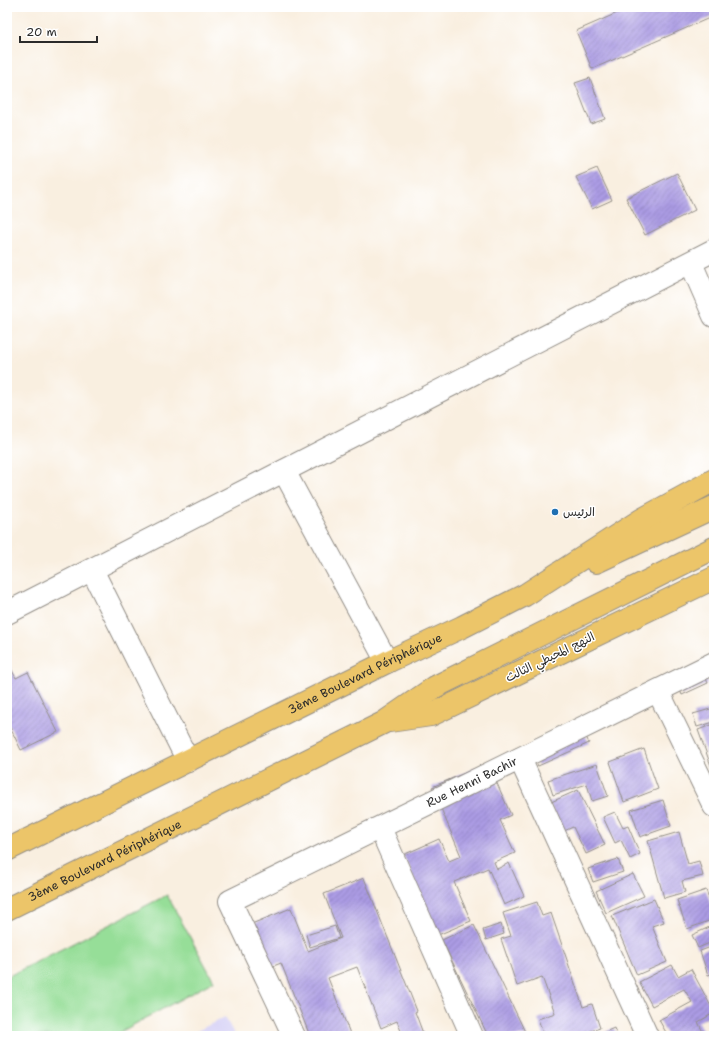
<svg xmlns="http://www.w3.org/2000/svg" width="721" height="1043" font-family="'Shantell Sans','Playpen Sans Arabic',sans-serif">
<style>
.built{fill:#dad6f7}
.grass{fill:#96de98;stroke:#608462}
.building{fill:url(#building-hatch)}
.lines{fill:none;stroke-linecap:round;stroke-linejoin:round}
.street-casing{stroke:#928d86;stroke-width:24}
.highway-casing{stroke:#928d86;stroke-width:24}
.street{stroke:#fff;stroke-width:22}
.highway{stroke:#ecc569;stroke-width:22}
.poi-dot{fill:#1f6fb2;stroke:#fff;stroke-width:1.5}
.labels{text-anchor:middle;stroke-width:3;stroke-linejoin:round;paint-order:stroke}
.poi-label{font-size:12px;fill:#2b2b2b;stroke:#fff;text-anchor:start}
.street-label{font-size:12px;fill:#2b2b2b;stroke:#fff}
</style>
<defs>
<pattern id="building-hatch" width="6" height="6" patternUnits="userSpaceOnUse"><rect width="6" height="6" fill="#ab9be4"/><path d="M-1 1l2-2M0 6l6-6M5 7l2-2" fill="none" stroke="#8b7fb9"/></pattern>
</defs>
<rect width="100%" height="100%" fill="#fff"/>
<filter id="ink" filterUnits="userSpaceOnUse"><feTurbulence type="fractalNoise" baseFrequency=".025" numOctaves="2"/><feDisplacementMap in="SourceGraphic" scale="8" xChannelSelector="R" yChannelSelector="G"/><feConvolveMatrix kernelMatrix="1 2 1 2 8 2 1 2 1" color-interpolation-filters="sRGB"/></filter>
<filter id="wash" filterUnits="userSpaceOnUse"><feTurbulence type="fractalNoise" baseFrequency=".012" numOctaves="4" result="noise"/><feDisplacementMap in="SourceGraphic" scale="16" xChannelSelector="R" yChannelSelector="G"/><feGaussianBlur stdDeviation="0.9" result="paint"/><feColorMatrix in="noise" values="0 0 0 0 0 0 0 0 0 0 0 0 0 0 0 0 0 1.4 0 .05"/><feComposite in="paint" operator="in"/></filter>
<g filter="url(#wash)">
<rect width="100%" height="100%" fill="#f9efe0"/>
<path class="built" d="M225,1017l10,19h-48z"/>
<path class="grass" d="M167,895l47,86 -101,55h-106v-59z"/>
<g id="blocks">
<g class="building">
<path d="M631,7h83v9l-122,53 -16,-38z"/>
<path d="M590,78l15,41 -14,5 -16,-41z"/>
<path d="M597,168l15,32 -20,9 -16,-32z"/>
<path d="M677,173l18,37 -50,25 -19,-37z"/>
<path d="M7,661l9,17 12,-6 30,60 -37,18 -14,-29z"/>
<path d="M701,668l7,15 -26,12 -7,-16z"/>
<path d="M714,708v14l-17,5 -4,-13z"/>
<path d="M714,724v50l-16,-44z"/>
<path d="M581,726l8,17 -51,23 -9,-17z"/>
<path d="M644,749l14,40 -34,13 -14,-40z"/>
<path d="M488,763l23,52 -11,5 15,33 -21,9 3,7 12,-6 15,33 -20,9 -16,-37 -34,14 17,39 -33,14 -35,-80 36,-16 10,22 12,-5 -29,-69z"/>
<path d="M597,764l11,32 -16,5 -5,-17 -34,11 -5,-15z"/>
<path d="M578,790l27,55 -19,9 -13,-27 -11,5 -13,-29z"/>
<path d="M663,800l8,26 -31,11 -9,-27z"/>
<path d="M615,812l8,16 5,-2 12,28 -10,5 -9,-19 -6,3 -12,-26z"/>
<path d="M679,832l9,32 11,-3 4,15 -21,5 3,11 -21,6 -16,-57z"/>
<path d="M618,859l5,13 -30,10 -5,-13z"/>
<path d="M633,874l11,22 -38,17 -10,-22z"/>
<path d="M364,878l53,133 -2,1 9,24h-21l-6,-15 -16,7 -24,-61 -29,11 23,58h-41l-29,-73 -15,6 -17,-44 42,-17 17,43 33,-13 -17,-44z"/>
<path d="M706,890l8,22v7l-27,10 -10,-29z"/>
<path d="M654,899l10,23 -12,4 15,36 -30,13 -25,-59z"/>
<path d="M537,902l5,14 9,-3 32,94 9,-3 8,24 -24,8h-32l-6,-17 17,-6 -13,-36 -25,9 -16,-47 10,-3 -8,-23z"/>
<path d="M501,924l3,10 -18,6 -3,-10z"/>
<path d="M474,925l53,111h-39l-46,-96z"/>
<path d="M714,925v16l-16,7 -6,-13z"/>
<path d="M335,926l4,12 -29,9 -4,-12z"/>
<path d="M714,946v27l-6,2 -8,-24z"/>
<path d="M672,965l6,11 13,-7 23,43v1l-16,9 7,14h-37l-9,-16 33,-18 -8,-13 -32,17 -13,-24z"/>
<path d="M614,1028l3,8h-21z"/>
</g>
</g>
</g>
<g filter="url(#ink)">
<use href="#blocks" fill-opacity="0" stroke="#928d86" stroke-width="1"/>
<g class="lines">
<defs>
<g id="street">
<path d="M691,263l23,53"/>
<path d="M284,471l103,191"/>
<path d="M92,570l96,191"/>
<path d="M7,613l707,-363"/>
<path d="M658,691l56,115"/>
<path d="M520,759l127,277"/>
<path d="M380,828l92,208"/>
<path id="s1" d="M294,1036l-64,-135 484,-238"/>
</g>
<g id="highway">
<path d="M596,562l118,-55"/>
<path d="M390,721l41,-6 283,-137"/>
<path id="s2" d="M7,850l380,-188 75,-35 63,-32 116,-75 73,-40"/>
<path id="s3" d="M7,909l376,-186 52,-36 279,-139"/>
</g>
</defs>
<use href="#street" class="street-casing"/>
<use href="#highway" class="highway-casing"/>
<use href="#street" class="street"/>
<use href="#highway" class="highway"/>
</g>
</g>
<circle class="poi-dot" cx="555" cy="512" r="4"/>
<g class="labels">
<g class="poi-label">
<text x="563" y="516">الرئيس</text>
</g>
<g class="street-label">
<text transform="translate(550 657) rotate(-26)" y="4">النهج المحيطي الثالث</text>
<text dy="4" stroke="none"><textPath href="#s2" startOffset="399">3ème Boulevard Périphérique</textPath></text>
<text dy="4" stroke="none"><textPath href="#s1" startOffset="419">Rue Henni Bachir</textPath></text>
<text dy="4" stroke="none"><textPath href="#s3" startOffset="109">3ème Boulevard Périphérique</textPath></text>
</g>
</g>
<rect width="721" height="1043" fill="none" stroke="#fff" stroke-width="24"/>
<path d="M20 36v6h77v-6" fill="none" stroke="#2b2b2b" stroke-width="2"/>
<text x="26" y="36" font-size="12" fill="#2b2b2b" stroke="#ffffff" stroke-width="3" paint-order="stroke">20 m</text>
</svg>
